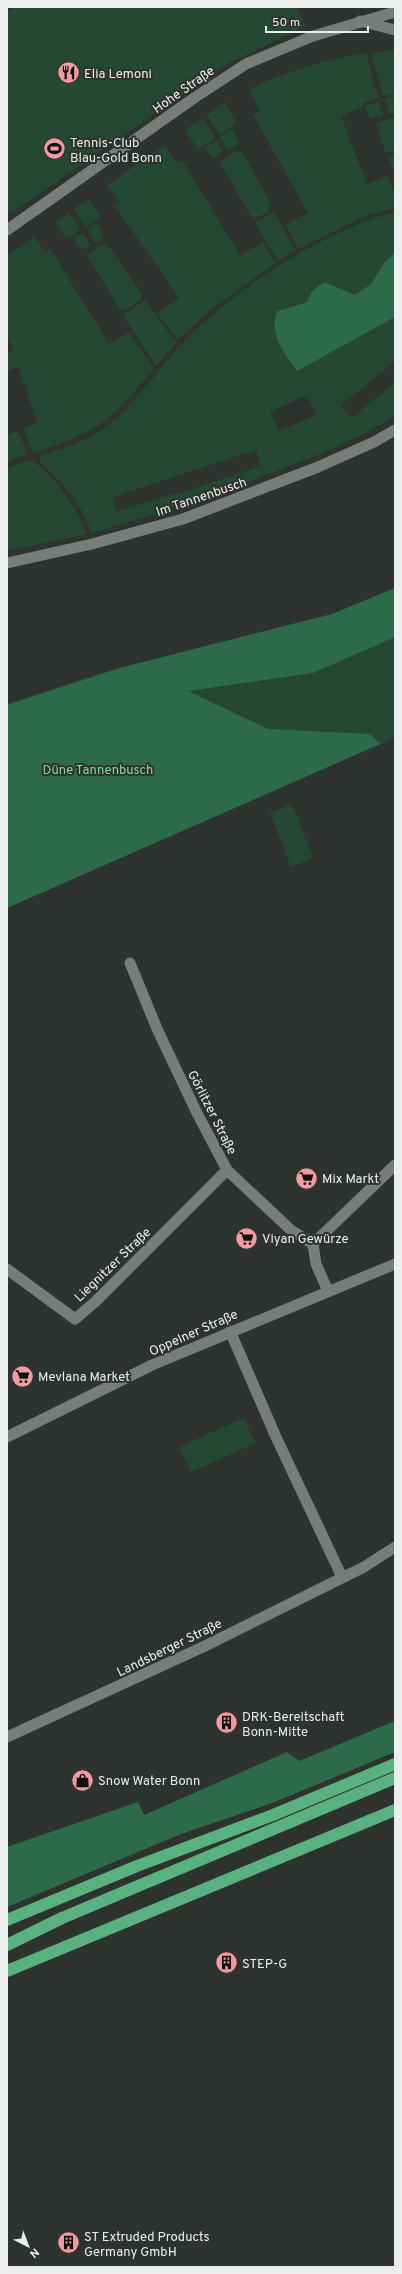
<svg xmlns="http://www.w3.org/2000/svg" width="402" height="2274" font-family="Overpass,sans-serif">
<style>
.green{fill:#244833;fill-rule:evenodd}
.forest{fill:#2d6a49}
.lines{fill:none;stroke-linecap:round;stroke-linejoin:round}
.minor{stroke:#777d79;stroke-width:11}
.tertiary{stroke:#777d79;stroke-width:11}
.motorway{stroke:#58b17f;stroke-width:12}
.labels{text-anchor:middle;stroke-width:4;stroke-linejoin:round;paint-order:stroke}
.poi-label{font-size:13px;fill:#ebeeec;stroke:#2e3330;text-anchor:start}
.street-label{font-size:13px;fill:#ebeeec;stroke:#2e3330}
.park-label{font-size:13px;fill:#7fd8a5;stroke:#2e3330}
</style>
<rect width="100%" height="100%" fill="#2e3330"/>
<g class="green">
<path d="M17,7h279l10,19 -77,37 -218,150 -4,-3v-199z"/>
<path d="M395,50v44l-12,2 -12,-43z"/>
<path d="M366,53l12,45 -15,5 -1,4 -21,9 26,68 21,-8 7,17v14l-32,10 -65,32 -12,-24 22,-12 -55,-98 7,-3 -11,-23c40,-18 74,-29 117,-36z"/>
<path d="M395,97v16l-6,1 -4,-15z"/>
<path d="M225,102l11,21 -16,12 -13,-20z"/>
<path d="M379,102l4,14 -13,3 -5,-13z"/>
<path d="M203,118l13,20 -18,11 -13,-19z"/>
<path d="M395,118v33l-9,2 -10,-30z"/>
<path d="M233,129l6,15 -11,6 -8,-14z"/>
<path d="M217,141l6,11 -10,6 -9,-10z"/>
<path d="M165,145l11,17 6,-2 58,96 23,-14 13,21 -62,44 -36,33 -21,-27 22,-15 -62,-89 -2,-2 5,-4 -13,-18z"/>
<path d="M237,151l5,1 29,52 -1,6 -17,10 -32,-56v-3z"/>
<path d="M395,155v21l-7,-20z"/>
<path d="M88,199l12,18 -14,10 -12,-18z"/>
<path d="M274,212l21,38 -17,11 -23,-38z"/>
<path d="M395,212v40l-11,11 -13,21 -16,11 -31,-13 -12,9 -5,11 -17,3 7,65 98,-53v44l-54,44 10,13 44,-35v33c-36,23 -76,39 -116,54 -62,24 -123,45 -187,63 -13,-33 -26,-47 -52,-71v-6c20,-7 42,-13 59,-24 35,-23 60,-66 90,-95 50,-51 137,-107 206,-125zM307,395l9,20 -37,16 -9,-19zM256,450l5,16 -84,28v-1l-61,19 -4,-15z"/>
<path d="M69,213l12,17 -15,9 -11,-17z"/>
<path d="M97,223l7,15 -9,5 -8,-14z"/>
<path d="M83,233l7,12 -8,5 -9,-12z"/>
<path d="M35,237l10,15 5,-3 2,3 57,92 19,-12 26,36c-16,18 -31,39 -51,54 -20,14 -43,22 -67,30l-4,-2 -9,-22 14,-5 -18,-56 -12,4v-18l6,-3 -6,-14v-81z"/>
<path d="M102,245l7,2 33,47 -1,5 -16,12 -5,-2 -32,-52 2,-4z"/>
<path d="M145,300l31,43 -20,23 -33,-51z"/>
<path d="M17,431c11,21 15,23 -10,31v-27z"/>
<path d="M31,460c23,14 46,50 56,74l-80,17v-83z"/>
<path d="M395,588v150l-388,170v-204l90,-30 235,-60z"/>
<path d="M292,804l21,54 -22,9 -21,-54z"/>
<path d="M244,1418l11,25 -64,29 -12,-25z"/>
</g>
<g class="forest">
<path d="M395,252v65l-98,54c-14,-19 -28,-37 -20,-60l30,-9 5,-11 12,-9 31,13 16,-11 13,-21z"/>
<path d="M395,588v49l-82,36 -125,18 80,38 102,5 10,10 -373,164v-203l116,-38 209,-53z"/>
<path d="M395,1721v31l-120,50 -94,32 -174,73v-60l131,-45 6,13 143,-63 12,9z"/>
</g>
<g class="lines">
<g class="minor">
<path d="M7,563l85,-19 91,-25 135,-52 56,-25 21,-12"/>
<path d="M130,963l28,68 39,82 30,57 65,61 21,13"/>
<path d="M7,1269l68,50 20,-17 132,-132"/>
<path d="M328,1291l-12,-27 -3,-20 82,-79"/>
<path d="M230,1331l46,106 66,140"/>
<path d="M7,1737l198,-91 159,-79 31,-20"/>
</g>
<g class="tertiary">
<path d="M360,21l35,9"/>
<path d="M7,230l187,-132 52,-34 67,-28 82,-24"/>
<path d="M7,1437l145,-72 243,-101"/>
</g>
<g class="motorway">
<path d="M7,1920l130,-54 136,-51 122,-51"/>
<path d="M7,1945l55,-27 333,-140"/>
<path d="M7,1971l388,-161"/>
</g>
</g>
<defs>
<symbol id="restaurant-disc" viewBox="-11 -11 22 22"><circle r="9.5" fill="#f49aa3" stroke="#2e3330"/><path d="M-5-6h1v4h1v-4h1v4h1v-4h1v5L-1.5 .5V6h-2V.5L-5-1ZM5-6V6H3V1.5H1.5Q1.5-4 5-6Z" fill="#111"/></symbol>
<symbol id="stadium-disc" viewBox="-11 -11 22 22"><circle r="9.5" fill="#f49aa3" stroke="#2e3330"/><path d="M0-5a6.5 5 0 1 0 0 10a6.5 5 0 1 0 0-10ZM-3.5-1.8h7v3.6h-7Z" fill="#111"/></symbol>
<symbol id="supermarket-disc" viewBox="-11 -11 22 22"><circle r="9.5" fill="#f49aa3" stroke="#2e3330"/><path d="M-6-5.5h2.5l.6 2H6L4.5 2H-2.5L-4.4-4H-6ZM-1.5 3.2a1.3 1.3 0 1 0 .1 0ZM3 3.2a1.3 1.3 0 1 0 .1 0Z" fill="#111"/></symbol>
<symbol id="building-disc" viewBox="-11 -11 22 22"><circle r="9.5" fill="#f49aa3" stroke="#2e3330"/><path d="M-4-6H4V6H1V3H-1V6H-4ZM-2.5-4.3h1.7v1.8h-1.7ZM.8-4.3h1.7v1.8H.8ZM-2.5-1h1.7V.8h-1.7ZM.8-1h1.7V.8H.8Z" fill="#111"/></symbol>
<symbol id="shop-disc" viewBox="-11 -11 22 22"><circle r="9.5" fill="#f49aa3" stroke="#2e3330"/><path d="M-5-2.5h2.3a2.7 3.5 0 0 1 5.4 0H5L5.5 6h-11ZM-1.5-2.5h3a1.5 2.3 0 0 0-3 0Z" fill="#111"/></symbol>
</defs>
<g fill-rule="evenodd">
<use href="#restaurant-disc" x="56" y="60" width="25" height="25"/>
<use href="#stadium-disc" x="42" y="136" width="25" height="25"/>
<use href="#supermarket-disc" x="294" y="1166" width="25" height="25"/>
<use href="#supermarket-disc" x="234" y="1226" width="25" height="25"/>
<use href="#supermarket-disc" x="10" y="1364" width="25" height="25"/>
<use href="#building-disc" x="214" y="1710" width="25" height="25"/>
<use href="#shop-disc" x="70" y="1768" width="25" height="25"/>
<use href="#building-disc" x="214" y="1950" width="25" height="25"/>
<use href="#building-disc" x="56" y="2230" width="25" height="25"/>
</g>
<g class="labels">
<g class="poi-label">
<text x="84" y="78">Elia Lemoni</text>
<text x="70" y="147">Tennis-Club<tspan x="70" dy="15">Blau-Gold Bonn</tspan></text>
<text x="322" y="1183">Mix Markt</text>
<text x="262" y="1243">Viyan Gewürze</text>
<text x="38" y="1381">Mevlana Market</text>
<text x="242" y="1721">DRK-Bereitschaft<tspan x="242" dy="15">Bonn-Mitte</tspan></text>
<text x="98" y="1785">Snow Water Bonn</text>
<text x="242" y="1968">STEP-G</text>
<text x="84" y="2241">ST Extruded Products<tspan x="84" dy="15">Germany GmbH</tspan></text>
</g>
<g class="street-label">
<text transform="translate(183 89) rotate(-35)" y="5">Hohe Straße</text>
<text transform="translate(201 496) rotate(-19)" y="5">Im Tannenbusch</text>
<text transform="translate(213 1112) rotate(63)" y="5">Görlitzer Straße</text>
<text transform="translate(112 1264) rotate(-44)" y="5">Liegnitzer Straße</text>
<text transform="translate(193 1332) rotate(-24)" y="5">Oppelner Straße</text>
<text transform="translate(169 1647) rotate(-26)" y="5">Landsberger Straße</text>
</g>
<g class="park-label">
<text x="98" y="774">Düne Tannenbusch</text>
</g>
</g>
<rect width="402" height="2274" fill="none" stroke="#ebeeec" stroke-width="16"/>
<g transform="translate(28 2246) rotate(138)" stroke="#2e3330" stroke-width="3" paint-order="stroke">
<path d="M0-3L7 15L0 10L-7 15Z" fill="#ebeeec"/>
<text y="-6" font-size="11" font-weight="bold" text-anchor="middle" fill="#ebeeec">N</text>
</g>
<path d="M266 26v6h102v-6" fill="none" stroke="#ebeeec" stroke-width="2"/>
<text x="272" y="26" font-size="12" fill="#ebeeec" stroke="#2e3330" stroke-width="3" paint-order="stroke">50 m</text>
</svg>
